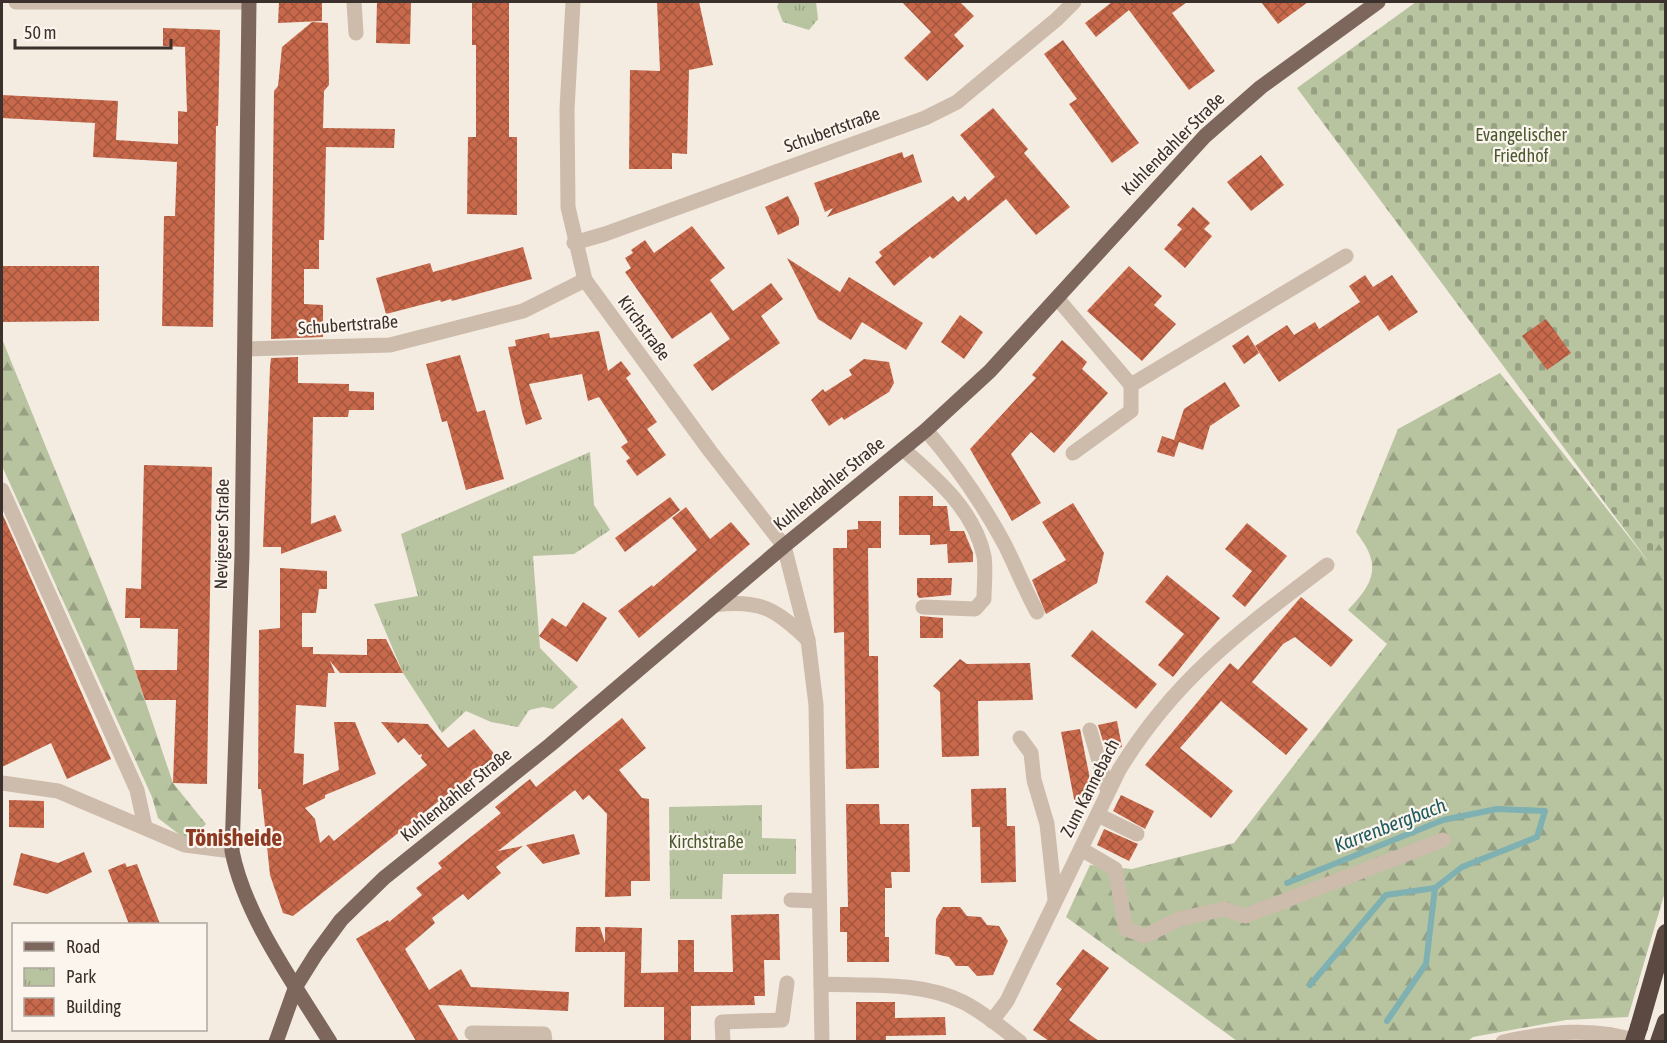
<svg xmlns="http://www.w3.org/2000/svg" width="1667" height="1043" font-family="'Asap Condensed',sans-serif">
<style>
.forest{fill:url(#forest-firs)}
.cemetery{fill:url(#cemetery-stones)}
.park{fill:url(#park-tufts)}
.lines{fill:none;stroke-linecap:round;stroke-linejoin:round}
.stream{stroke:#7fb0b2;stroke-width:6}
.building{fill:url(#building-cross-hatch)}
.minor{stroke:#cdbbac;stroke-width:15}
.major{stroke:#7d675c;stroke-width:15}
.highway{stroke:#5c4a42;stroke-width:18}
.highway-bridge{stroke:#5c4a42;stroke-width:18}
.labels{text-anchor:middle;stroke-width:4.5;stroke-linejoin:round;paint-order:stroke}
.street-label{font-size:18px;fill:#3b302b;stroke:#fbf5ee}
.park-label{font-size:18px;fill:#4a5a2e;stroke:#fbf5ee}
.water-label{font-size:20px;font-style:italic;fill:#1f5a5e;stroke:#fbf5ee}
.district-label{font-size:24px;font-weight:bold;fill:#8c3b22;stroke:#fbf5ee}
</style>
<defs>
<pattern id="forest-firs" width="22" height="20" patternUnits="userSpaceOnUse" patternTransform="scale(1.5)"><rect width="22" height="20" fill="#b8c4a0"/><path d="M5 1l3.5 6h-7zM16 11l3.5 6h-7z" fill="#97a083"/></pattern>
<pattern id="cemetery-stones" width="16" height="16" patternUnits="userSpaceOnUse" patternTransform="scale(1.5)"><rect width="16" height="16" fill="#b8c4a0"/><path d="M2 7V4a2 2 0 0 1 4 0v3zM10 15v-3a2 2 0 0 1 4 0v3z" fill="#97a083"/></pattern>
<pattern id="park-tufts" width="24" height="20" patternUnits="userSpaceOnUse" patternTransform="scale(1.5)"><rect width="24" height="20" fill="#b8c4a0"/><path d="M3 7l-1-3M5 7V3M7 7l1-3M15 17l-1-3M17 17v-4M19 17l1-3" fill="none" stroke="#97a083"/></pattern>
<pattern id="building-cross-hatch" width="8" height="8" patternUnits="userSpaceOnUse" patternTransform="scale(1.5)"><rect width="8" height="8" fill="#c8694b"/><path d="M0 0l8 8M0 8l8-8" fill="none" stroke="#a4573f"/></pattern>
</defs>
<rect width="100%" height="100%" fill="#f4ebe1"/>
<g class="forest">
<path d="M2,339l124,305 47,139 33,41 -17,18 -31,-24 -6,-21 -150,-331z"/>
<path d="M1500,373l147,187 18,-27v359l-37,125 -62,3 -93,17 -5,4h-231l-171,-124 24,-52 42,4 102,-26 153,-199 -39,-34c27,-28 34,-45 8,-78l42,-103z"/>
</g>
<path class="cemetery" d="M1416,2h249l1,531 -18,28 -351,-473z"/>
<g class="park">
<path d="M779,2h37l2,17 -9,11 -26,-8 -6,-15z"/>
<path d="M590,452l4,53 16,25 -36,24 -41,2 7,92 38,39 -25,22 -10,-2 -14,3 -11,17 -27,-5 -25,-11 -24,22 -39,-60 -29,-69 44,-8 -17,-62z"/>
<path d="M762,805v33l34,1v35h-73l-1,25h-52l-1,-92z"/>
</g>
<g class="lines">
<g class="stream">
<path d="M1287,883l156,-63 54,-11 48,2 -8,26 -75,30 -27,21 -9,76 -39,57"/>
<path d="M1310,985l76,-90 49,-7"/>
</g>
</g>
<g class="building">
<path d="M279,2h43v19l-44,2z"/>
<path d="M377,2h34l-1,42 -34,-1z"/>
<path d="M472,2h37v135h8v78l-50,-1 1,-77h8v-92h-4z"/>
<path d="M657,2h42l14,63 -24,5 -2,84 -15,-1v16h-43l1,-99 30,1z"/>
<path d="M902,2h58l14,14 -20,19 10,11 -37,35 -23,-23 27,-26z"/>
<path d="M1112,2h75l-15,11 43,58 -26,19 -60,-80 -33,27 -11,-14z"/>
<path d="M1261,2h47l-30,22z"/>
<path d="M312,22l16,1 1,62 -5,6 -1,37 72,1 -1,19 -68,-1 -2,93h-5v29h-15v35l19,1v32l-52,2 3,-248 4,-5 4,-39z"/>
<path d="M163,28l57,2 -2,96h-2l-3,201 -51,-1 2,-110h11l2,-54 -84,-5 2,-34 -93,-5v-23l116,6 -2,39 62,4v-33l9,1 -2,-65 -22,-1z"/>
<path d="M1063,40l76,103 -27,20 -43,-59 8,-5 -33,-45z"/>
<path d="M993,108l35,41 -4,4 46,54 -34,28 -30,-36 -73,60 -3,-3 -36,30 -19,-24 7,-6 -3,-4 74,-56 5,6 7,-6 3,5 27,-24 -35,-42z"/>
<path d="M902,152l2,6 9,-4 9,28 -95,35 6,-9 -8,4 -11,-29z"/>
<path d="M1261,155l23,30 -33,26 -24,-29z"/>
<path d="M788,196l11,22v7l-21,10 -13,-28z"/>
<path d="M1193,207l17,16 -6,6 8,7 -27,32 -21,-19 18,-20 -5,-4z"/>
<path d="M692,226l33,42 -15,12 23,31 38,-28 12,16 -22,17 19,27 -68,48 -19,-26 37,-26 -19,-27 -39,27 -47,-67 6,-4 -6,-10 8,-5 -2,-3 14,-10 9,13z"/>
<path d="M523,247l9,32 -80,22 -1,-2 -10,3 -1,-2 -54,14 -10,-36 54,-15 3,9z"/>
<path d="M787,258l53,34 9,-15 74,46 -17,27 -44,-28 -11,18 -33,-21z"/>
<path d="M2,266h97v55l-97,1z"/>
<path d="M1129,266l33,30 -8,9 22,19 -34,37 -55,-50z"/>
<path d="M1365,275l8,12 19,-12 26,37 -29,19 -11,-16 -99,67 -24,-36 32,-21 7,10 21,-13 4,7 41,-27 -11,-16z"/>
<path d="M960,315l23,17 -19,27 -23,-17z"/>
<path d="M1546,319l25,34 -24,17 -25,-34z"/>
<path d="M599,331l9,40 13,-10 10,13 -5,4 31,44 -10,7 19,26 -29,21 -11,-15 4,-3 -9,-11 7,-5 -29,-45 -11,4 -6,-27 -53,10 13,35 -16,6 -4,-13 -14,-65 8,-1 -1,-6 34,-7 1,5z"/>
<path d="M1248,335l11,18 -15,11 -12,-18z"/>
<path d="M1062,340l25,22 -5,7 26,24 -54,60 -23,-21 -20,22 30,49 -29,18 -42,-72 66,-71 -4,-3z"/>
<path d="M460,355l17,57 8,-2 19,69 -38,11 -19,-69 -5,1 -16,-58z"/>
<path d="M298,357v26l51,1v7l25,1v18h-25l-1,7h-35l-2,107 24,-9 7,16 -61,23v-7h-18l7,-180 1,-9z"/>
<path d="M864,359l25,3 5,21 -5,9 -45,28 -2,-3 -13,9 -18,-26 12,-11 2,3 27,-17 -3,-5z"/>
<path d="M1225,382l15,24 -30,20 -7,24 -24,-8 -5,15 -17,-5 5,-16 12,4 10,-31z"/>
<path d="M144,465l68,2 -5,317 -34,-1 3,-83h-31l-10,-30h42l1,-41 -38,-1v-10h-15l1,-30 15,1z"/>
<path d="M899,496h34v10h14l3,25h14l9,22v9l-25,1 -1,-19 -17,1v-10h-31z"/>
<path d="M670,497l10,13 -55,42 -10,-14z"/>
<path d="M1073,503l31,50 -7,30 -51,31 -14,-34 34,-20 -24,-38z"/>
<path d="M686,507l24,32 21,-17 19,22 -111,94 -21,-27 34,-26 1,2 44,-37 -25,-32z"/>
<path d="M2,513l109,246 -44,20 -16,-36 -49,24z"/>
<path d="M858,521h23v27h-13l1,108h9l1,112 -33,1 -2,-137 -10,1 -1,-85h14v-18l11,-1z"/>
<path d="M1247,523l40,33 -42,51 -13,-11 20,-25 -27,-22z"/>
<path d="M280,568l47,3v18h-8l-3,24h-14v34h11v7l54,1v-16h19l17,34h-63l-10,-12 5,12h-7l-2,34 -30,-2 -2,48 10,1 -1,31 36,-15 -5,-48h21l21,52 -51,21v3l-20,10 10,11 5,24 9,-8 5,6 93,-76 -6,-7 1,-4 -3,1 -15,-17 -6,5 -17,-21 47,2 20,24 26,-19 22,27 -203,160 -10,-3 -13,-38 -9,-86h-3l1,-159 21,-2z"/>
<path d="M1167,575l53,43 -47,59 -15,-12 26,-31 -39,-32z"/>
<path d="M917,578h35l-1,17 -32,3 -2,-3z"/>
<path d="M1301,597l52,43 -22,27 -36,-30 -12,7 -31,38 56,47 -22,26 -65,-54 -41,47 53,43 -22,27 -66,-53 85,-102 8,7z"/>
<path d="M583,602l24,16 -30,44 -38,-26 13,-18 14,9z"/>
<path d="M920,616l23,2v20h-23z"/>
<path d="M1092,630l65,54 -21,25 -65,-53z"/>
<path d="M960,659l7,5 63,-1 3,37 -55,1 1,55 -37,1 -2,-65 -7,-6z"/>
<path d="M622,718l24,30 -27,22 23,28 7,1 1,82h-19v15l-26,1 2,-83 -18,-19 -6,5 -8,-10 -77,61 25,-5 -27,21 5,6 -33,27 -5,-6 -31,24 3,5 -30,26 24,41 32,-21 10,18 98,5 -1,19 -130,-6 21,36h-43l-60,-102 32,-19 1,2 33,-27 -6,-7 26,-20 -4,-5 63,-50 -6,-6 35,-28 6,8z"/>
<path d="M1117,721l5,26 -16,4 -8,-26z"/>
<path d="M1080,729l14,70 -19,5 -14,-72z"/>
<path d="M1006,788l1,38h8l1,56 -35,1 -1,-56h-8l-1,-38z"/>
<path d="M1121,795l33,16 -9,18 -32,-18z"/>
<path d="M9,800l35,1v27l-35,-1z"/>
<path d="M846,804h33l1,20h29l1,48h-19l1,16h-7v49h4v25h-42v-30h-7v-25h8z"/>
<path d="M1104,829l34,15 -9,17 -32,-16z"/>
<path d="M574,834l6,20 -37,10 -17,-19z"/>
<path d="M84,852l8,20 -45,22 -34,-9 8,-32 37,10z"/>
<path d="M125,863l2,4 10,-3 23,60h-31l-21,-54z"/>
<path d="M943,907h17l7,9 14,1 6,8 12,1 9,15 -15,34 -16,1 -9,-10h-12l-7,-9 -14,-3 1,-35z"/>
<path d="M779,914l1,46h-16l1,36h-11l1,9 -64,1v35h-27v-34h-40l1,-55h-50l1,-25h24l5,16v-16l37,1 -1,45 37,-1v-32h16v32h39l-2,-57z"/>
<path d="M1083,949l26,19 -40,52 30,21h-50l-16,-11 29,-41 -6,-5z"/>
<path d="M856,1002h39v16l50,-1 1,18 -60,1v5h-30z"/>
</g>
<g class="lines">
<g class="minor">
<path d="M16,2h233"/>
<path d="M354,2l2,31"/>
<path d="M573,2l-6,107 1,98 17,73 125,171 74,95 24,94 8,65 6,337"/>
<path d="M574,243l31,-9 320,-116 32,-16 100,-83 17,-17"/>
<path d="M1057,298l74,87 215,-129"/>
<path d="M246,349l144,-4 133,-34 62,-31"/>
<path d="M926,430c30,35 57,74 79,115 11,22 20,45 32,67"/>
<path d="M903,449c34,30 71,61 81,107 2,14 0,29 0,43l-9,10 -52,-2"/>
<path d="M1073,453l58,-42v-26"/>
<path d="M2,490l135,300 8,37"/>
<path d="M714,605c46,-6 62,4 94,35"/>
<path d="M1090,730l18,62"/>
<path d="M1020,738l11,15 3,27 13,44 8,75"/>
<path d="M2,783l56,8 127,54 47,6"/>
<path d="M1098,815l39,19"/>
<path d="M1081,849l34,20 11,60 19,7 34,-17 45,-10 21,7 198,-76"/>
<path d="M791,900l28,1"/>
<path d="M821,984c46,2 99,-3 142,18 20,10 39,26 57,40"/>
<path d="M992,1021l15,-20 112,-231c57,-93 124,-141 208,-205"/>
<path d="M472,1033l72,1 1,8"/>
<path d="M723,1042l-1,-20 60,-2 5,-37"/>
<path d="M1503,1042c45,-10 92,-16 136,0"/>
</g>
<g class="major">
<path d="M249,2l-7,553 -10,296c13,66 63,134 98,191"/>
<path d="M276,1042l20,-56 20,-32 25,-34 43,-42 166,-133 234,-199 142,-116 64,-59 215,-235 56,-49 117,-85"/>
</g>
<g class="highway">
<path d="M1639,1027l27,-94"/>
<path d="M1659,1042l7,-20"/>
</g>
<path class="highway-bridge" d="M1634,1042l5,-15"/>
</g>
<g class="labels">
<g class="street-label">
<text transform="translate(832 130) rotate(-20)" y="6">Schubertstraße</text>
<text transform="translate(1173 144) rotate(-45)" y="6">Kuhlendahler Straße</text>
<text transform="translate(348 325) rotate(-4)" y="6">Schubertstraße</text>
<text transform="translate(644 328) rotate(54)" y="6">Kirchstraße</text>
<text transform="translate(829 484) rotate(-39)" y="6">Kuhlendahler Straße</text>
<text transform="translate(222 534) rotate(-89)" y="6">Nevigeser Straße</text>
<text transform="translate(1090 788) rotate(-63)" y="6">Zum Kannebach</text>
<text transform="translate(456 795) rotate(-39)" y="6">Kuhlendahler Straße</text>
</g>
<g class="park-label">
<text x="1521" y="141">Evangelischer<tspan x="1521" dy="21">Friedhof</tspan></text>
<text x="706" y="848">Kirchstraße</text>
</g>
<g class="water-label">
<text transform="translate(1390 825) rotate(-21)" y="7">Karrenbergbach</text>
</g>
<g class="district-label">
<text x="234" y="846">Tönisheide</text>
</g>
</g>
<rect width="1667" height="1043" fill="none" stroke="#3b302b" stroke-width="6"/>
<rect x="12" y="923" width="195" height="108" fill="#fbf5ee" stroke="#aea6a0" stroke-width="1.5"/>
<rect x="24" y="942" width="30" height="9" fill="#7d675c" stroke="#aea6a0" stroke-width="1.5"/>
<text x="66" y="953" font-size="18" fill="#3b302b">Road</text>
<rect x="24" y="968" width="30" height="18" fill="url(#park-tufts)" stroke="#aea6a0" stroke-width="1.5"/>
<text x="66" y="983" font-size="18" fill="#3b302b">Park</text>
<rect x="24" y="998" width="30" height="18" fill="url(#building-cross-hatch)" stroke="#aea6a0" stroke-width="1.5"/>
<text x="66" y="1013" font-size="18" fill="#3b302b">Building</text>
<path d="M15 39v9h156v-9" fill="none" stroke="#3b302b" stroke-width="3"/>
<text x="24" y="39" font-size="18" fill="#3b302b" stroke="#fbf5ee" stroke-width="4.5" paint-order="stroke">50 m</text>
</svg>
